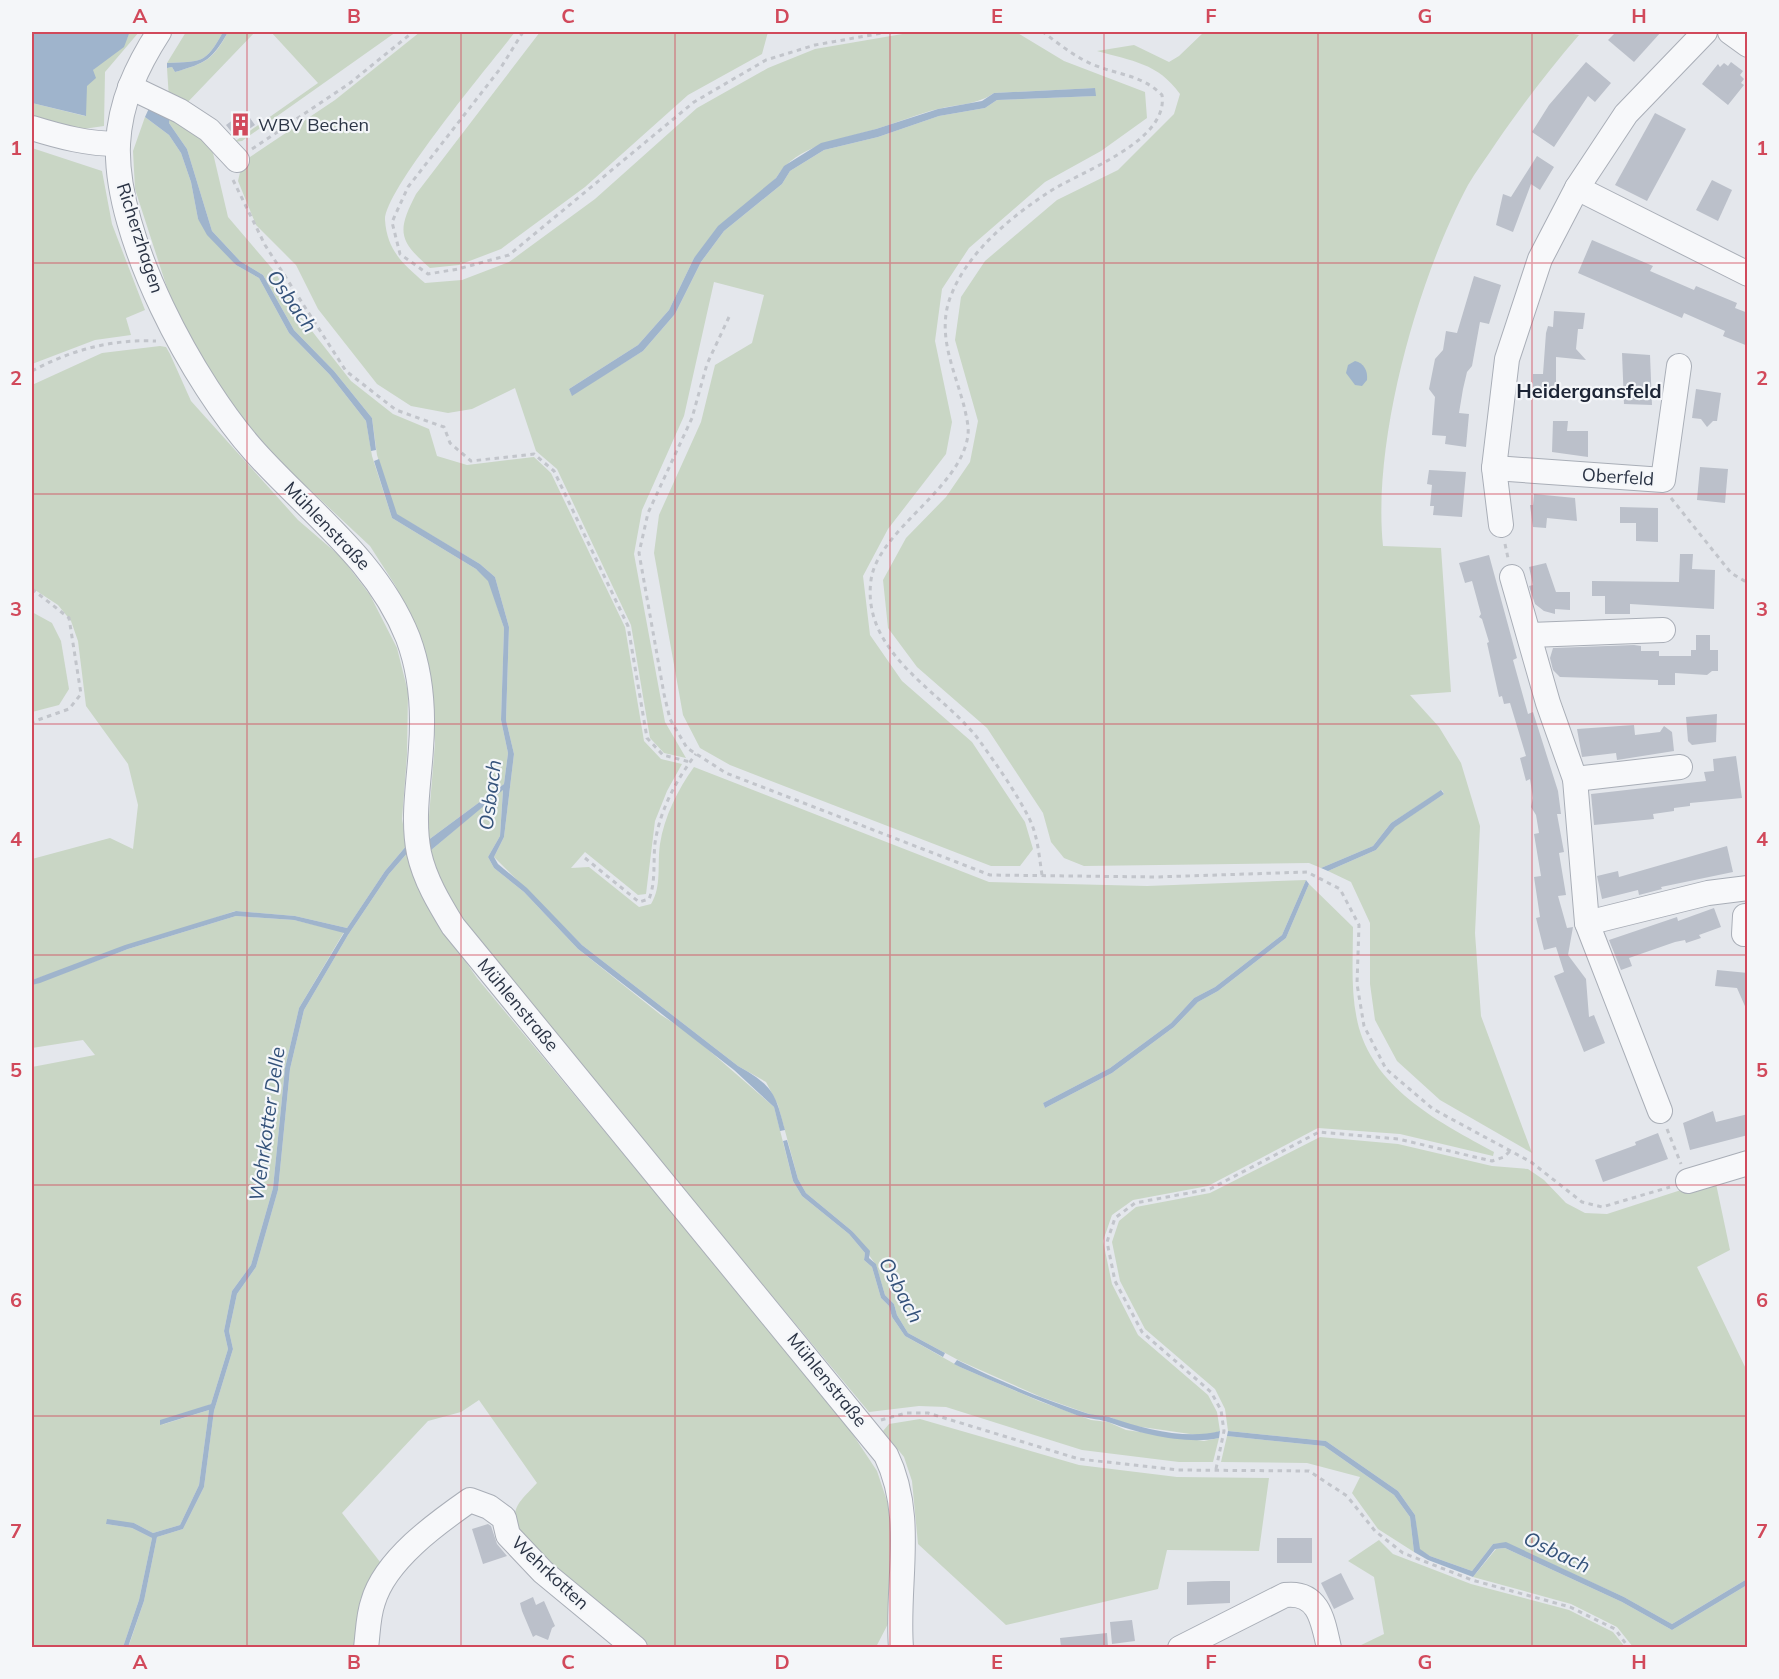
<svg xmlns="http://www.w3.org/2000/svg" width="1779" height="1679" font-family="Mulish,sans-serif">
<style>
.green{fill:#c9d6c5;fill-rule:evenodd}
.water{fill:#9fb4cc}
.building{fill:#bbc0ca}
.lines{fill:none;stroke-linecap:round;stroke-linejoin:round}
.minor-casing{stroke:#a9aeb7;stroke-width:26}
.path{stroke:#c2c5cb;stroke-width:3;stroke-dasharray:4.5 4.5;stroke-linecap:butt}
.minor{stroke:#f7f8fa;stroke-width:24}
.grid{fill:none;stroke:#d1495b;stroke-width:1.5;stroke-opacity:0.55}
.labels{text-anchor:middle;stroke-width:4.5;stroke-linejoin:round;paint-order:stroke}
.poi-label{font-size:18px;fill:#2b3445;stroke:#f4f6f9;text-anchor:start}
.street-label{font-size:18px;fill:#2b3445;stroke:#f4f6f9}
.water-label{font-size:20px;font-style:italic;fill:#34527a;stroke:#f4f6f9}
.neighbourhood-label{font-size:20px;font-weight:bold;fill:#1d2536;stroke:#f4f6f9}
.neatline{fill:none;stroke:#d1495b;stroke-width:2}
.grid-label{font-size:20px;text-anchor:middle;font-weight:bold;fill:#d1495b}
</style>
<rect width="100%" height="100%" fill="#e4e7ec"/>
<g class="green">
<path d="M126,32h13l-34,40 -1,54 -35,5 -37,-11v-17l53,13c1,-14 -1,-34 8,-46 13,-16 26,-12 36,-36z"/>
<path d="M186,32h37c-18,33 -22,29 -56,31z"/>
<path d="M228,32h27l-71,74 -15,-7 -2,-31 5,-1 3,5c31,-9 38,-12 53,-40z"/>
<path d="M271,32h125l-154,109 -8,1 84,-59z"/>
<path d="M420,32h95c-23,30 -131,158 -130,188 2,31 19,45 40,63l37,-3 47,-18 86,-63 102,-91 71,-40 47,-19 99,-17h102l48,29 81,31 2,26 -46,33 -56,31 -76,66 -27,41 -7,52 17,81 -6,32 -58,75 -25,47 7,59 32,46 70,61 53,80 8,27 -13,17h-29l-261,-101 -30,-17 -17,-33 -29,-162 5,-38 42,-93 14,-57 37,-22 12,-48 -50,-13 -30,134 -42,94 -8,44 31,168 21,36 -22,-5 -14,-15 -19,-113 -74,-156 -21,-18 -21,-63 -43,21 -24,4 -37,-7 -34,-22 -59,-75 -22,-44 -40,-40 -18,-44 3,-13 9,-11 85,-57zM1095,88v8l-98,4 -12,8 -46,8 -61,21 -54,13 -34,21 -8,13 -58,47 -23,31 -26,52 -32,37 -71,44 -3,-6 69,-44 31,-35 25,-52 82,-80c21,-34 65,-38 100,-49 21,-6 41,-15 62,-20 20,-5 39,-4 56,-16z"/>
<path d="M540,32h228l-6,22 -74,41 -103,92 -84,62 -42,16 -29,3c-32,-28 -33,-37 -14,-74z"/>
<path d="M1204,32h359l16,3c-31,36 -56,69 -83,108 -9,14 -20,28 -28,42 -50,93 -96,255 -85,361l58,2 10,144 -41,3 29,32 22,36 19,63 -5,107 6,83 51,137 -92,-53 -43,-39 -22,-41 -5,-36v-61l-19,-41 -23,-11 48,-21 18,-23 50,-33 -2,-4 -51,33 -18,23 -52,22 -12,-5 -225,3 -20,-8 -13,-16 -8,-29 -56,-85 -70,-61 -29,-39 -5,-48 23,-42 40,-41 24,-35 8,-41 -23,-81 6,-43 24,-36 72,-61 61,-30 56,-56 6,-20c-22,-31 -48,-33 -83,-43l37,-6 35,17 10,-6z"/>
<path d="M170,116l33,21 10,16 15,64 47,55 26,45 50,64 42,33 36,15 8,27 30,9 67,-8 17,16 74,154 19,114 17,18 21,5 -15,27 -12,30 -9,73 -8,1 -53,-43 -14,16 18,-1 50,40 12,-3c11,-17 6,-40 9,-60 4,-27 18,-55 34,-77l295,115 158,4 159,-6 -24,55 -67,52 -21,11 -23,25 -61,45 -67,35 2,5 67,-35 62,-46 24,-25 20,-11 68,-53 23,-54 44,43c0,33 -3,68 6,101 18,63 82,95 135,124l-1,4 -93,-22 -82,-6 -110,58 -75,14 -21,15 -9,26 9,43 26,51 70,60 9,17 3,19 -16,5 -76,-11 -18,-8 -18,-2 -51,-18 -81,-36 -52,-28 -11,-18 -3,-11 -9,-9 -9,-30 -24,-34 -46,-38 -8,-14 -20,-74 -12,-23 -28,-16 -156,-121 -88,-88 10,-20 10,-83 -8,-34 3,-93 -14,-50 -15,-13 -84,-50 -19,-59 -5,-37 -38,-47 -40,-41 -31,-55 -23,-14 -28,-30 -25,-82 -18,-26z"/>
<path d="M145,117l24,18 12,18 10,29 7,37 38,46 23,13 30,55 41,42 36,46 6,35 20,62 84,51 13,12 15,47 -3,92 7,33 -4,31 -77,57 8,-98 -5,-60 -10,-46 -25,-52 -25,-39 -91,-85 -44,-52 -43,-64 -23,-51 -34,-105 -2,-38z"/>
<path d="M32,148l70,23 10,53 33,86 -19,8 5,17 -36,5 -63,24z"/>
<path d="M160,346l6,1 4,7 21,47 107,119 43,37 29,38 27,53 11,44 -1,63 -5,64 5,26 -22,26 -38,57 -52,-12 -60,-5 -203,69v-121l78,-21 23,11 5,-44 -10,-41 -42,-58 -8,-65 -7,-20 -13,-16 -26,-17v-203l70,-32z"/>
<path d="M32,612l20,11 9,18 8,48 -10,16 -27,7z"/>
<path d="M503,789l-3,47 -12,21 6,11 30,24 54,57 83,66 28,18 85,74 19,74 9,15 47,38 16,19 -1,7 8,7 9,31 8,8 3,11 13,19 55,31 79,34 52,19 17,2 18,8 78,11 15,-3 -6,24h-34l-97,-12 -136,-43 -27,-1 -50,6 -398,-477 -30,-47 -11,-37z"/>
<path d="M409,851l40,87 28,40 361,434 39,59 13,39 -1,112 -13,25h-230l-128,-113c-9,-27 2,-32 19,-51l-58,-83 -18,12 -33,9 -86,92 42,54 -25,80 -231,1 16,-47 13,-64 26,-8 21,-42 10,-76 19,-62 -4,-18 8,-37 19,-27 22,-77 12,-121 14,-59 44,-75 41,-61z"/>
<path d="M236,916l58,4 50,12 -45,76 -14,60 -12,120 -22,77 -19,26 -8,40 4,18 -17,55 -50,21 48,-15 -10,75 -19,40 -27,8 -19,-10 -28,1 26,4 20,10 -13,62 -16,47h-91v-580l63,-12 -12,-15 -51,8v-63l96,-36z"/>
<path d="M1320,1137l78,7 94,22 36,3 16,11 22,23 19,10 22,1 108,-35 15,71 -33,17 50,104v208l-75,45 -48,-27 -118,-54 -13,1 -21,27 -42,-15 -11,-7 -4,-34 -17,-24 -72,-50 -98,-10 -3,-22 -10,-20 -70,-60 -25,-48 -8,-39 7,-21 17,-14 74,-14z"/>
<path d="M920,1419l159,46 98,12 92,1 -10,73 -92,-1 -9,39 -152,36 -88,-81 -6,-63 -8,-24 -21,-26 6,-7z"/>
<path d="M1227,1436l97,10 70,49 16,22 4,35 -36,-23 -26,-36 8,-16 -53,-14 -86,-1z"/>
<path d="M1379,1540l14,14 78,30 98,26 44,22 12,15h-268l27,-13 -10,-57 -26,-16z"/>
<path d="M1505,1548l117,54 50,28 75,-45v62h-114l-16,-20 -46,-23 -98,-27 23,-28z"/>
</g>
<g class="water">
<path d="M32,32l97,2 -5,13 -31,23 3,8 -9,8 -1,30 -54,-13z"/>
<path d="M223,32h5c-16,28 -22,31 -53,40l-3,-5 -5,1v-5c34,-2 38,2 56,-31z"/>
<path d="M1095,88l1,8 -99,4 -12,8 -46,8 -61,21 -54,13 -34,21 -8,13 -58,47 -23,31 -26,52 -32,37 -71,45 -3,-7 69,-44 31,-35 25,-52 24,-32 58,-48 8,-12 37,-23 55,-14 62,-20 44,-8 12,-8z"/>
<path d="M150,106l20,10 -1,7 18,26 25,82 28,30 23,14 31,55 40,41 38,47 4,32 -5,1 -5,-30 -36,-46 -41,-42 -30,-55 -23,-13 -29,-30 -9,-16 -7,-37 -10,-29 -12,-18 -24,-18z"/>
<path d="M1355,361c9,2 13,10 12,19l-5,6 -7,-1 -9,-12 2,-8z"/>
<path d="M379,459l18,55 83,50 15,13 14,50 -3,93 8,34 -10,83 -10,20 4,7 29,24 55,57 156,121c35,20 37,26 47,64l-5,1 -6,-24 -40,-37 -156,-121 -54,-57 -30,-24 -6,-11 12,-21 3,-46 -73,61 -3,-10 77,-57 4,-31 -7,-33 3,-92 -16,-47 -12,-12 -84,-51 -18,-57z"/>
<path d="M1441,790l3,4 -49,33 -19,23 -48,21 -7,-3 52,-22 18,-23z"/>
<path d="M407,845l2,6 -20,23 -41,61 -44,75 -14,59 -12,121 -22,77 -19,27 -8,37 4,18 -19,62 -10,76 -21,42 -26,8 -13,64 -16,46h-5l16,-47 13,-62 -20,-10 -26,-4 1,-5 27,4 19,10 27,-8 19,-40 10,-75 -49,15v-5l51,-16 17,-55 -4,-18 8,-40 19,-26 22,-77 12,-120 14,-60 45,-75 -50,-13 -58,-4 -108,33 -88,34 -8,2v-5l93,-35 111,-34 59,5 52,12 38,-57z"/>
<path d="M1306,880l3,4 -23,54 -68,53 -20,11 -24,25 -62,46 -67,35 -2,-5 67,-35 61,-45 23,-25 21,-11 67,-52z"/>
<path d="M787,1140l11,39 8,14 46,38 18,20 -1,7 7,6 9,31 9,9 3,11 11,18 37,20 -2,4 -38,-21 -13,-19 -3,-11 -8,-8 -9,-31 -8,-7 1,-7 -16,-19 -47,-38 -9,-15 -10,-40z"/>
<path d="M957,1360c42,21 87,40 132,54 8,2 16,1 23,4 32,11 75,22 108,13l-1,7c-31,7 -79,-4 -108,-15 -10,-4 -21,-4 -32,-7 -40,-15 -80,-32 -119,-49l-6,-3z"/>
<path d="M1228,1431l98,10 72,50 17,24 5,34 10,7 42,15 21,-27 13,-2 118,55 48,27 75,-45v6l-75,45 -50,-28 -117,-54 -10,1 -22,28 -45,-17 -14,-8 -4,-35 -16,-22 -70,-49 -97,-10z"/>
</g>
<g class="building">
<path d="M1616,32h45l-27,30 -26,-22z"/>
<path d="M1586,62l25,21 -16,19 -7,-6 -34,51 -22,-15 17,-27z"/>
<path d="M1731,62l12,9 -3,4 4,4 -3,4 3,2 -16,20 -26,-21 16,-20 2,3 4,-4 4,3z"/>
<path d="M245,111l10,14 -19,13 -10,-13z"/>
<path d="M1655,113l31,16 -39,72 -32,-16z"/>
<path d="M1537,156l17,11 -14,23 -9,-6 -18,48 -17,-7 7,-31 8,3z"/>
<path d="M1712,180l20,10 -14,31 -22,-11z"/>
<path d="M1592,240l61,26 -3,5 44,19 2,-4 41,17 -2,5 13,5v33l-25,-10 2,-5 -41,-18 -2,5 -104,-45z"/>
<path d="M1474,276l27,9 -12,39 -9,-2 -8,44 -5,6 -4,17 -4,24 10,1 -3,33 -21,-3 1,-8 -14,-1 3,-38 -6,-8 6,-30 8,-9 3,-19 11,2z"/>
<path d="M1554,311l31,2 -2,16h-5l-2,20 10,11 -30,-3v40l-23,-1v-22h10l3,-41 2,-7 5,1z"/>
<path d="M1622,353l28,2 2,50 -28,-1z"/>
<path d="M1696,389l25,4 -4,28h-4l-6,6 -6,-8 -9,-1z"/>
<path d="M1553,421h15l-1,10h21v26l-36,-5z"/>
<path d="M1700,467l28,2 -3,34 -28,-3z"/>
<path d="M1429,470l37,2 -4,45 -29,-2 1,-9h-4l2,-21 -5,-1z"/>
<path d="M1534,494l41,4 2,23 -30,-3 -1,10 -13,-1 -3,-22h3z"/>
<path d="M1620,507l38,1v34l-22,-1v-18h-16z"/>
<path d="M1680,554h13l-1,15 23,1 -1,39 -84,-5v10h-25v-18h-13v-15l87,1z"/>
<path d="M1489,555l28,103 -4,2 15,54 5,-2 25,79 3,23h-4l7,38 -5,1 7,42 -8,1 9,32 6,-1 -5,28 18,24 3,38 5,-2 11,28 -21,9 -30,-76 10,-4 -8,-25 -12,3 -8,-32 4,-1 -6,-40 7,-1 -7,-42 5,-1 -3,-18 -5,-8 2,-9 -3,-19 -4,2 -6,-23 6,-2 -16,-53 -6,1 -2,-8 -3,1 -12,-54 2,-1 -7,-23 -3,-2 2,-3 -9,-33 -7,2 -6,-20z"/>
<path d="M1546,563l10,29h14v18l-15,-1v5l-11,-3 -9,-7 -6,-18 4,-1 -4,-18z"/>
<path d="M1696,635h14v15h8v21h-6l-5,4 -32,-2v12h-17v-5l-98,-3 -7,-7 -3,-12 3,-10 81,-3 7,1v5h18v5h32v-6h5z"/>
<path d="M1717,714l-1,28 -24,3 -4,-4 -2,-24z"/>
<path d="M1634,725l1,10 25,-3 4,-6 8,6 2,19 -57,9 -1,-7 -34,4 -5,-28z"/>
<path d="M1736,756l6,42 -52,5v3l-16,2v3l-21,3 1,5 -60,6 -3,-31 115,-13 -2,-9 10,-1 -1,-12z"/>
<path d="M1727,846l6,26 -72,15 1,2 -23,6 -1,-5 -36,9 -5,-23 21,-5 1,6z"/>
<path d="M1714,908l7,19 -22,8 2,3 -15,5 -1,-3 -10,2 -46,16 3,8 -11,4 -12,-30 68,-23 1,4z"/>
<path d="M1717,970l31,3v40l-11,-25 -22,-2z"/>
<path d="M1713,1111l3,11 32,-8v21l-58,15 -7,-27z"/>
<path d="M1658,1133l10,26 -65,23 -8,-22 41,-15 -1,-3z"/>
<path d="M488,1524l3,2 6,18 10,12 -24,8 -11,-35z"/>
<rect x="1277" y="1538" width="35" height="25"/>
<path d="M1341,1573l13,26 -20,10 -13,-26z"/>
<path d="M1214,1581h16v22l-43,2v-23z"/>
<path d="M533,1597l3,8 8,-4 11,25 -3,2 -4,12 -12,-5 -3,2 -11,-26 -2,-8z"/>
<path d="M1132,1620l3,21 -23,3 -2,-22z"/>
<path d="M1107,1633l1,14h-47l-1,-9z"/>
</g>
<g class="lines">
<defs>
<g id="minor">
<path d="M159,32c-22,34 -39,70 -41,112 -4,93 76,240 137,308 55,61 122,108 153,186 13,35 16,72 13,110 -2,35 -9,70 -2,105 6,27 20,50 34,73l433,529c30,62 10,127 15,193"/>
<path d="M1730,32l18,13"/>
<path d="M130,87l50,24 29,19 28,30"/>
<path d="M32,128c29,9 56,16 86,16"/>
<path d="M1577,188l171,86"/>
<path d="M1494,468l169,12 16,-114"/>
<path d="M1501,525l-7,-57 13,-109 33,-100 37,-71 49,-74 79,-82"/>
<path d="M1512,577l36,126 27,76 12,144 73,188"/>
<path d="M1530,635l133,-5"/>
<path d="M1575,779l105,-12"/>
<path d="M1748,916h-3l-1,18h4"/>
<path d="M1587,923l121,-30 40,-5"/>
<path d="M1688,1181l60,-18"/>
<path d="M366,1648c2,-15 2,-32 7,-46 12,-42 64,-79 97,-102l19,7 15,11 4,17 35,37 92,76"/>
<path d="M1180,1648l105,-53c34,-4 38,26 44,53"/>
</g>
</defs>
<use href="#minor" class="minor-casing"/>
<g class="path">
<path d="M523,32l-23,37 -92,118 -16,35 8,32 28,20 30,-5 51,-14 185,-153 72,-42 49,-15 73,-13"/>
<path d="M252,149l98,-66 63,-51"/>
<path d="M233,180l32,65 81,126 50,39 48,17 6,16 21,18 63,-7 20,17 74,155 19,112 16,17 27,7"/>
<path d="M729,317l-22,47 -15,54 -44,95 -9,40 25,141 6,25 17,29 39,25 264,102 166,2 151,-5 33,17 19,36 -2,59 7,42 22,43 47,40 98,53 51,40 20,5 68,-20"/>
<path d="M32,371c39,-21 80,-32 124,-30"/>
<path d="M1671,498l60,75 17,10"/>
<path d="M1505,544l3,14"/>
<path d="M32,589l37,29 12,76 -12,15 -37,13"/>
<path d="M585,858l54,44 10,-3c7,-17 4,-38 6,-56 5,-33 21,-63 41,-89"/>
<path d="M1042,875c-3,-19 -4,-39 -13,-57 -13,-26 -33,-54 -50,-78 -37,-49 -118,-86 -108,-160 7,-50 90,-91 97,-145 1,-9 -2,-20 -4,-29 -10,-38 -29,-74 -12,-113 17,-42 60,-77 97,-101 30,-20 120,-50 113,-97 -20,-20 -43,-20 -68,-30 -19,-8 -35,-21 -51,-33"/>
<path d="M1667,1129l14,35"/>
<path d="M881,1420l25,-7h22l151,46 99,11 131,1 38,25 28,35 28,22 69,27 98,27 45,22 14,19"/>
<path d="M1216,1469l8,-38 -3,-21 -10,-18 -69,-60 -27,-51 -8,-39 8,-24 20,-15 75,-14 109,-57 79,7 94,22 12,-4 7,-7"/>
</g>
<use href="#minor" class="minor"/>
</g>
<path class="grid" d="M247,32v1616M461,32v1616M675,32v1616M890,32v1616M1104,32v1616M1318,32v1616M1532,32v1616M32,263h1716M32,494h1716M32,724h1716M32,955h1716M32,1185h1716M32,1416h1716"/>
<defs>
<symbol id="building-bare" viewBox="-9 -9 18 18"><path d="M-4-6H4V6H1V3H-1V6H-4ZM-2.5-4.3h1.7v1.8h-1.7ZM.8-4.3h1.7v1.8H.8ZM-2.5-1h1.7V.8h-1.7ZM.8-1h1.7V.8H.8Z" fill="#d1495b" stroke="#f4f6f9" stroke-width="2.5" paint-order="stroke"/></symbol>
</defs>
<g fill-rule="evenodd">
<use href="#building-bare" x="224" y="108" width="33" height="33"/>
</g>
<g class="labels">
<g class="poi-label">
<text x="258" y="131">WBV Bechen</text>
</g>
<g class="street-label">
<text transform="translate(140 238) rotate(72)" y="6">Richerzhagen</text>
<text transform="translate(1618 477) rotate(4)" y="6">Oberfeld</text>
<text transform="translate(327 526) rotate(46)" y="6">Mühlenstraße</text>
<text transform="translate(518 1005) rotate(50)" y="6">Mühlenstraße</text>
<text transform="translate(827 1380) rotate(51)" y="6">Mühlenstraße</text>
<text transform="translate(550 1573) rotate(43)" y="6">Wehrkotten</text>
</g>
<g class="water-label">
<text transform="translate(292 301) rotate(55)" y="7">Osbach</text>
<text transform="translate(490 795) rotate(-83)" y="7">Osbach</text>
<text transform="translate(267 1124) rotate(-82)" y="7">Wehrkotter Delle</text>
<text transform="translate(901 1290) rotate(62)" y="7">Osbach</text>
<text transform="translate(1557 1552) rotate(25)" y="7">Osbach</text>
</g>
<g class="neighbourhood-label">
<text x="1589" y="398">Heidergansfeld</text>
</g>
</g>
<rect width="1779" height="1679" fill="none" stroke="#f4f6f9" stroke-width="66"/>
<rect x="33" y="33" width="1713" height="1613" class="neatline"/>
<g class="grid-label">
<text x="140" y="23">A</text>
<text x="354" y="23">B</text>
<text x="568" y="23">C</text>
<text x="782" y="23">D</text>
<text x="997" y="23">E</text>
<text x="1211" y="23">F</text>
<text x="1425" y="23">G</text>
<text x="1639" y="23">H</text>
<text x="16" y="155">1</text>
<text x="1762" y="155">1</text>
<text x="16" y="385">2</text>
<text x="1762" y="385">2</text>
<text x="16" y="616">3</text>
<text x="1762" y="616">3</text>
<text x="16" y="846">4</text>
<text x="1762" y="846">4</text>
<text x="16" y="1077">5</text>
<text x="1762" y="1077">5</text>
<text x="16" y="1307">6</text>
<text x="1762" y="1307">6</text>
<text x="16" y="1538">7</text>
<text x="1762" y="1538">7</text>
<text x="140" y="1669">A</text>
<text x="354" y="1669">B</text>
<text x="568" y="1669">C</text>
<text x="782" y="1669">D</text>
<text x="997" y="1669">E</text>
<text x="1211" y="1669">F</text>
<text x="1425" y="1669">G</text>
<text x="1639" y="1669">H</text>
</g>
</svg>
